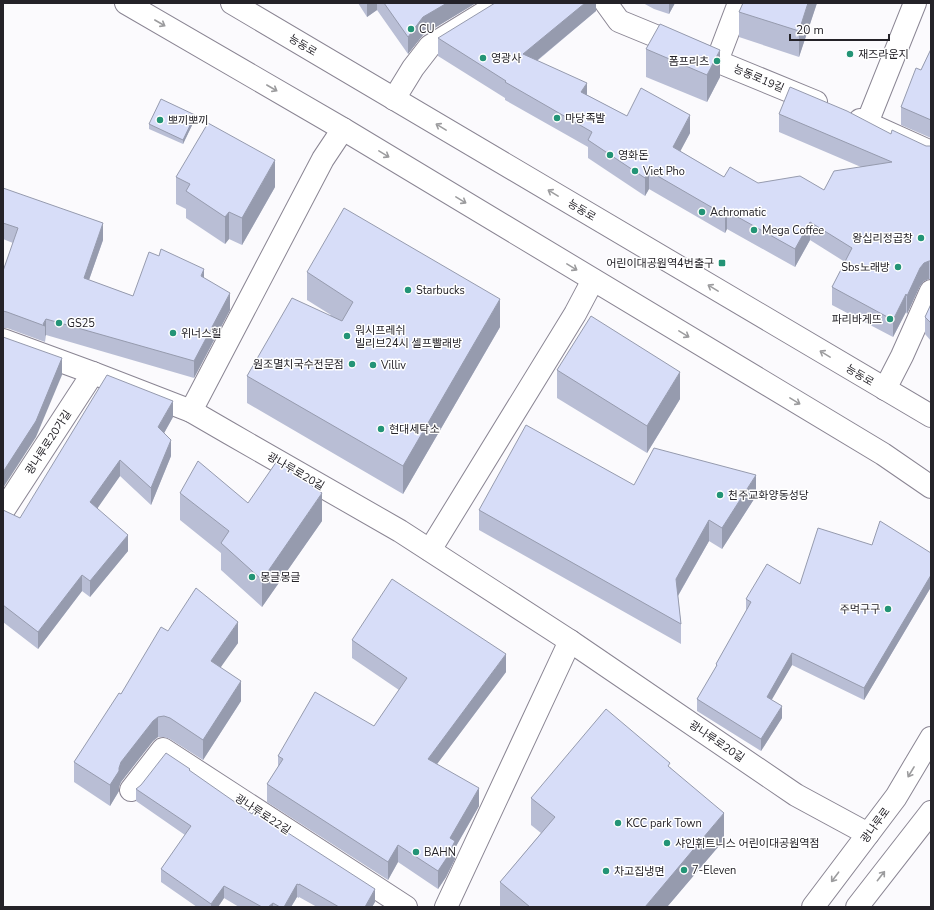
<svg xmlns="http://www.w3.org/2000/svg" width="934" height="910" font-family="'Nunito Sans','Noto Sans KR',sans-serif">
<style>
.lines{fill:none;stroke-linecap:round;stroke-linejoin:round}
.minor-casing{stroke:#8a8593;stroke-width:24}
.major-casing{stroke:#8a8593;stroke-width:24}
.minor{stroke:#fff;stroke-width:22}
.major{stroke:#fff;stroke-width:22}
.wall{fill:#b9bed5}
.shaded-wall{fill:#969bae}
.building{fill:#d7ddf8;stroke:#969bae}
.oneway{stroke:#9c9c9e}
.poi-dot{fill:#239476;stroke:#fff;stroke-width:1.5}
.labels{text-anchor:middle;stroke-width:3;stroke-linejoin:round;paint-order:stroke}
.poi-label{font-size:11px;fill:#242228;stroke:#fff;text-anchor:start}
.street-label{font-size:11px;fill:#242228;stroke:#fff}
</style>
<rect width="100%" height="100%" fill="#fbfafd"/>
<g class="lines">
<defs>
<g id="minor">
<path d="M606,3l13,18 197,81"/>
<path d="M717,61l22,-58"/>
<path d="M394,99l19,-31 17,-22 70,-43"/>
<path d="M860,120l71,32"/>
<path d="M867,123l48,-120"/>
<path d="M3,340l90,33 98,38 38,22 171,98 170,110 226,154 72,39"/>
<path d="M885,389l17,-33 29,-65"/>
<path d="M191,411l132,-252 20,-30"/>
<path d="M3,511l90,-138"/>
<path d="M430,550l145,-236 18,-34"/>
<path d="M131,790l32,-41 243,158"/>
<path d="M446,907l124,-266"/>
</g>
<g id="major">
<path d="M126,3l217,126 540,325 48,33"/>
<path d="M232,3l699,413"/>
<path d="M813,907l83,-110 35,-59"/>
<path d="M857,907l74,-95"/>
</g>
</defs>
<use href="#minor" class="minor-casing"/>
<use href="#major" class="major-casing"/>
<use href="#minor" class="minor"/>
<use href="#major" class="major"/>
</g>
<g class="wall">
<path d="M358,3h118l-53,32 -15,19 -31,-44 -10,7z"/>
<path d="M596,3v8l-59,50 50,34 40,21 63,17 -10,18 44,26 34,6 66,7 37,-23 -82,-35v-18l112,20 35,12h5v133h-2l-5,2 -4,5 -13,28 -1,-2 -13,25 -61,-32v-18l13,-25 -35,-22 -15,27 -68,-38 -2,4 -76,-44 -4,7 -57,-38v-11l-83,-47v-2l-67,-42v-18z"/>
<path d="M643,3h32l-6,11 -15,-5z"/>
<path d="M743,3h74l-18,54 -60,-20v-25z"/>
<path d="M646,49l74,28 -13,25 -61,-25z"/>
<path d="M931,49v89l-30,-13v-18l20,-37z"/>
<path d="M195,119l-12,25 -34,-15v-5z"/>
<path d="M176,177l99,10 -33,58 -13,-6 -4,5 -39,-26v-9l-10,-5z"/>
<path d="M3,188l100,52 -14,40 44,16 71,-18 26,32 -36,68 -148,-43 -1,7 -38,-14h-4v-57l10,-28 -10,-4z"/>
<path d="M307,272l193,55 -97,167 -156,-91v-27l84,-61 -24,-15z"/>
<path d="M931,304v37l-6,-7v-17z"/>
<path d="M557,370l123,29 -33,54 -90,-55z"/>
<path d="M173,417l-9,16 7,23 -20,49 -31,-29 -23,32 31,43 -38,46 -8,-6 -44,58 -35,-27v-112l17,8z"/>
<path d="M634,485l122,11 -34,53 -13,-8 -31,55 3,28v20l-202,-114v-20z"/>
<path d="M180,493l68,10 74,18 -60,86 -41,-37v-17l-41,-33z"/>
<path d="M872,545l59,8v34l-67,113 -72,-35 -21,35 11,18 -21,33 -64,-40v-12l19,-31v-4l30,-53v-12l54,-15z"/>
<path d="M168,631l70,12 -18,24 21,34 -38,59 -33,-21 -6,-2h-6l-5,4 -32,41 -2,5v4l-9,15 -36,-24v-20l47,-68z"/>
<path d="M352,640l154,32 -69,92 42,42 -24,42v11l-9,18 -8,12 -40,-27 -10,18 -121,-78v-18l11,-17v-11l96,-30 25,-36 -47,-32z"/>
<path d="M670,767l54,73 -57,67h-167v-25l41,-49 -10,-8v-27z"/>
<path d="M190,771l185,131 -3,5h-55l-18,-10v1l-2,-1 -6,10h-52l-15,-9 -6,9h-21l-36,-25v-13l24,-34 -49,-34v-12z"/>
</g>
<g class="shaded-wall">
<path d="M367,3h10v7l-10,7z"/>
<path d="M447,3h29l-53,32 -15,19v-17l15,-20z"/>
<path d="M585,3h11v8l-73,61v-18z"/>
<path d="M669,3h6l-6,11z"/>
<path d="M808,3h9l-18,54v-26z"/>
<path d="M720,50v27l-13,25v-27z"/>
<path d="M587,83v17l-6,-8z"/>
<path d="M195,115v4l-12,25v-4z"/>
<path d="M690,115v18l-17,32v-18z"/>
<path d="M275,160v27l-33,58v-27z"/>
<path d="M649,171v18l-4,7v-18z"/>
<path d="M727,211v18l-2,4v-18z"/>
<path d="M229,212v27l-4,5v-27z"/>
<path d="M810,222v18l-15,27v-18z"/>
<path d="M103,223v17l-19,54v-16z"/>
<path d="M929,261v18l-5,2 -4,5 -13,28v-18l13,-28 4,-5z"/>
<path d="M204,269v16l-3,-9z"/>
<path d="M230,293v17l-36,68v-17z"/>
<path d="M906,294v18l-13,25v-17z"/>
<path d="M500,299v28l-97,167v-28z"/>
<path d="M46,319v16l-1,1v-10l-2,-1z"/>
<path d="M62,358v17l-26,62 -33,51v-16z"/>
<path d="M680,372v27l-33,54v-27z"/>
<path d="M173,401v16l-15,27v-17z"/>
<path d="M171,440v16l-20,49v-17z"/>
<path d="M120,460v16l-30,43v-17z"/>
<path d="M756,475v21l-34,53v-21z"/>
<path d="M322,493v28l-60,86v-27z"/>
<path d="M709,520v21l-33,58v-20z"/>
<path d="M128,535v16l-38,46v-16z"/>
<path d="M82,575v16l-44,58v-17z"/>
<path d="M931,575v12l-67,113v-12z"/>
<path d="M238,622v21l-27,38v-20z"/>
<path d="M792,653v12l-25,43v-11z"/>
<path d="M506,654v18l-78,104v-17z"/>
<path d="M241,681v20l-38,59v-20z"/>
<path d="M782,706v12l-21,33v-12z"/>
<path d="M158,717v20l-5,4 -32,41 -2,5v4l-9,15v-21l11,-23 32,-41z"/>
<path d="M479,788v18l-24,42v11l-9,18 -8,12v-18l12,-33z"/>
<path d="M724,813v27l-57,67h-22z"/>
<path d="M398,845v17l-10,18v-18z"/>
<path d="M297,884v13l-6,10h-7z"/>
<path d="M224,886v12l-6,9h-7v-3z"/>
<path d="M375,889v13l-3,5h-7z"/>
<path d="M273,903v4h-5z"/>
</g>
<g class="building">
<path d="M384,3h63l-24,14 -15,20z"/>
<path d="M495,3h90l-62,51 64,29 -6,9 46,24 14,-28 49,27 -17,32 51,30 6,-10 28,16 42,-7 24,14 10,-19 58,-9 -113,-48 11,-27 57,24 44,23 1,-4 34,16h5v115h-2l-5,2 -4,5 -13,28 -1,-2 -13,26 -61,-33 20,-39 -42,-26 -15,27 -68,-38 -2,4 -76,-44 -4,7 -57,-38 4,-8 -87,-50 1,-1 -68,-43z"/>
<path d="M743,3h65l-9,28 -60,-19z"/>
<path d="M660,24l60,26 -13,25 -61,-26z"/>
<path d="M931,49v71l-30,-13 15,-39 5,2z"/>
<path d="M161,99l34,16 -12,25 -34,-16z"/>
<path d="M208,123l67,37 -33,58 -13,-6 -4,5 -39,-26 4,-7 -14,-7z"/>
<path d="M3,188l100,35 -19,55 49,18 16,-44 10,4 2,-7 43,20 -3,7 29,17 -36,68 -148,-42 -3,5 2,2 -38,-14 -4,-1v-40l15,-43 -15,-5z"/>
<path d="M344,208l156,91 -97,167 -156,-90 45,-78 50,23 11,-19 -46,-30z"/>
<path d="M931,304v19l-6,-6z"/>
<path d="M591,316l89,56 -33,54 -90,-56z"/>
<path d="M3,337l59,21 -26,63 -33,51z"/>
<path d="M107,375l66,26 -15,26 13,13 -20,48 -31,-28 -30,42 38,33 -38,46 -8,-6 -44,57 -35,-27v-95l17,8z"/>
<path d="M526,425l108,60 20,-37 102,27 -34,53 -13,-8 -33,59 5,45 -202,-114z"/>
<path d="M198,461l50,42 29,-42 45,32 -60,87 -41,-37 8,-12 -49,-38z"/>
<path d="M880,521l51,32v22l-67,113 -72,-35 -25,44 15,9 -21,33 -64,-40 20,-34 -1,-1 35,-62 -5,-3 21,-35 33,20 18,-56 54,17z"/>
<path d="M392,579l114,75 -78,105 51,29 -29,50 5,3 -9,18 -8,12 -40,-26 -10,17 -121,-78 16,-25 -5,-3 37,-64 59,34 33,-48 -55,-38z"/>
<path d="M196,588l42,34 -27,39 30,20 -38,59 -33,-22 -6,-2 -6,1 -5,4 -32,41 -2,6v3l-9,14 -36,-23 45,-69 2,1 40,-67 7,4z"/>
<path d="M606,709l64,54 -2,3 56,47 -79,94h-115l-30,-25 55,-65 -24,-19z"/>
<path d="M166,753l24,16 -1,1 63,44 2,-3 121,78 -10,18h-26l-40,-23v1l-2,-1 -13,23h-4l-7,-4 -5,4h-6l-38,-21 -13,18 -50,-35 30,-43 -55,-37 5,-4z"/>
</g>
<defs><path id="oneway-shaft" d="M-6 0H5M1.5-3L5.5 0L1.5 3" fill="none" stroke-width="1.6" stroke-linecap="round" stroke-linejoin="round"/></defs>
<g class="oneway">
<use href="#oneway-shaft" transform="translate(160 23) rotate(30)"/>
<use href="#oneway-shaft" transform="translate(272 88) rotate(30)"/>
<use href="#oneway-shaft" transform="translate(441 127) rotate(-149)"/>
<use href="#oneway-shaft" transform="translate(384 154) rotate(31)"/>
<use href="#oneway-shaft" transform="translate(553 193) rotate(-149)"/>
<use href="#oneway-shaft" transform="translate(461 200) rotate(31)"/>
<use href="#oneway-shaft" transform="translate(572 267) rotate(31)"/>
<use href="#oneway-shaft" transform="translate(713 288) rotate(-149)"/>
<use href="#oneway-shaft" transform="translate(684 334) rotate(31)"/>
<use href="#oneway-shaft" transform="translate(825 354) rotate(-149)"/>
<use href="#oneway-shaft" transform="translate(795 401) rotate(31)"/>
<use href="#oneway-shaft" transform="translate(911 772) rotate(121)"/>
<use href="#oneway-shaft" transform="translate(881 876) rotate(-52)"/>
<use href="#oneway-shaft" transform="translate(835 877) rotate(127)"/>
</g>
<g class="poi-dot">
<circle cx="411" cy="29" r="4"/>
<circle cx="850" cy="54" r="4"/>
<circle cx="483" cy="58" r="4"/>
<circle cx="717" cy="61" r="4"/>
<circle cx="557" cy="118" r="4"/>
<circle cx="160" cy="120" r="4"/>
<circle cx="610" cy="155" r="4"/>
<circle cx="635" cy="171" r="4"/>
<circle cx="702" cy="212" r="4"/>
<circle cx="754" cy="230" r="4"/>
<circle cx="921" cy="238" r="4"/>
<rect x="718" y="259" width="8" height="8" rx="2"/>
<circle cx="898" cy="267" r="4"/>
<circle cx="408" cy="290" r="4"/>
<circle cx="890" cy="319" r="4"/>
<circle cx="59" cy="323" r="4"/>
<circle cx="173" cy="333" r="4"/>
<circle cx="347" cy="336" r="4"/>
<circle cx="352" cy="364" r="4"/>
<circle cx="373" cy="365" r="4"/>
<circle cx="381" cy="429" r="4"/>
<circle cx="720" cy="495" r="4"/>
<circle cx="252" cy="577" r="4"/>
<circle cx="888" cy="609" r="4"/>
<circle cx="618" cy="823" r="4"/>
<circle cx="667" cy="843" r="4"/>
<circle cx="416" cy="852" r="4"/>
<circle cx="684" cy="870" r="4"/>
<circle cx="606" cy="871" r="4"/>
</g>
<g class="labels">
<g class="poi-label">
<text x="419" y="33">CU</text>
<text x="858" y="58">재즈라운지</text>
<text x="491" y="62">영광사</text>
<text x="709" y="65" text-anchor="end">폼프리츠</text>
<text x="565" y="122">마당족발</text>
<text x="168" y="124">뽀끼뽀끼</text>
<text x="618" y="159">영화돈</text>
<text x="643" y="175">Viet Pho</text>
<text x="710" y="216">Achromatic</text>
<text x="762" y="234">Mega Coffee</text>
<text x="913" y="242" text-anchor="end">왕십리정곱창</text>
<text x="714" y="267" text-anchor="end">어린이대공원역4번출구</text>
<text x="890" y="271" text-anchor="end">Sbs노래방</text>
<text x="416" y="294">Starbucks</text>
<text x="882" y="323" text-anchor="end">파리바게뜨</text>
<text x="67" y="327">GS25</text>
<text x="355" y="334">워시프레쉬<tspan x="355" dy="13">빌리브24시 셀프빨래방</tspan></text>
<text x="181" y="337">위너스힐</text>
<text x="344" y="368" text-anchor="end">원조멸치국수전문점</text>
<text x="381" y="369">Villiv</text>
<text x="389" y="433">현대세탁소</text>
<text x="728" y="499">천주교화양동성당</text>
<text x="260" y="581">몽글몽글</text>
<text x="880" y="613" text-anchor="end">주먹구구</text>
<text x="626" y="827">KCC park Town</text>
<text x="675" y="847">샤인휘트니스 어린이대공원역점</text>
<text x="424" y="856">BAHN</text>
<text x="692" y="874">7-Eleven</text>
<text x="614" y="875">차고집냉면</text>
</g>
<g class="street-label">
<text transform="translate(303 45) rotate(31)" y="4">능동로</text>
<text transform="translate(759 78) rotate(23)" y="4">능동로19길</text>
<text transform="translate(582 210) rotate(31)" y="4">능동로</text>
<text transform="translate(860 375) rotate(31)" y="4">능동로</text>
<text transform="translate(48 442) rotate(-57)" y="4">광나루로20가길</text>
<text transform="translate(296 471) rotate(30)" y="4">광나루로20길</text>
<text transform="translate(717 741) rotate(34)" y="4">광나루로20길</text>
<text transform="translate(263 814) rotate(33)" y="4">광나루로22길</text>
<text transform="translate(875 825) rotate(-54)" y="4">광나루로</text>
</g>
</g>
<rect width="934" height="910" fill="none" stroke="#242228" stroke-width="8"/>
<path d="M790 34v6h99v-6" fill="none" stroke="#242228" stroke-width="2"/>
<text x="796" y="34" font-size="12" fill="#242228" stroke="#ffffff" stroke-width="3" paint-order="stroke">20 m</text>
</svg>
